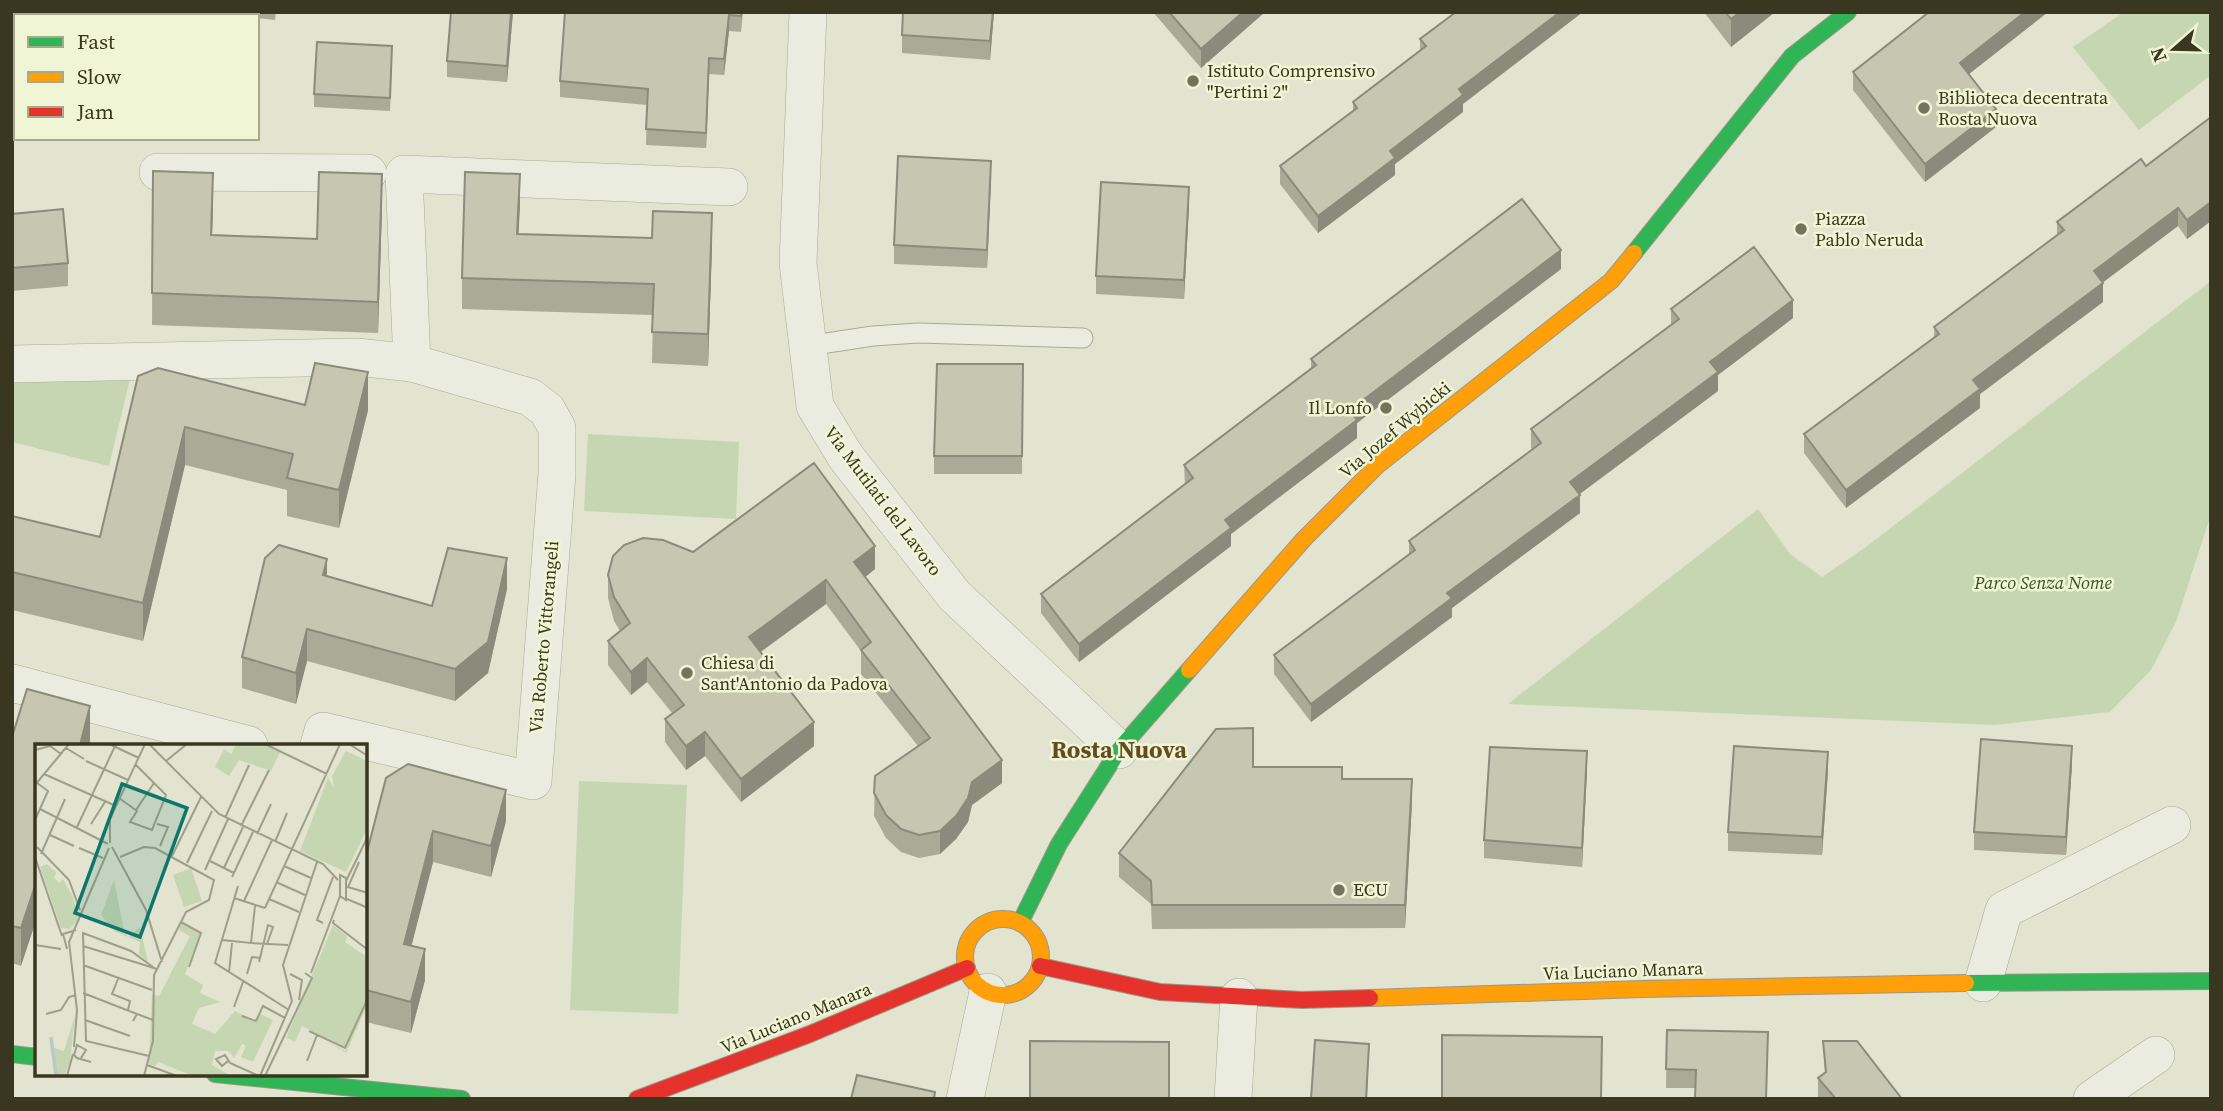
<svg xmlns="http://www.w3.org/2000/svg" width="2223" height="1111" font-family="'Source Serif 4',serif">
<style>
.green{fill:#c6d6b2}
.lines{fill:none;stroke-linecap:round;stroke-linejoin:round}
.lane-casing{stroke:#a9a997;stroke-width:21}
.street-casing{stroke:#a9a997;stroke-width:38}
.fast-casing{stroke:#989988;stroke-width:18}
.slow-casing{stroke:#989988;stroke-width:18}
.jam-casing{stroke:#989988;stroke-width:18}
.lane{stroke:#ebece0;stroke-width:19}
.street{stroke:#ebece0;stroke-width:37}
.fast{stroke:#30b455;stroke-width:16}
.slow{stroke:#ff9f0a;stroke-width:16}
.jam{stroke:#e5322d;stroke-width:16}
.wall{fill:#abaa97}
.shaded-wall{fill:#8b8b7b}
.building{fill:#c7c6b0;stroke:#8b8b7b;stroke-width:2}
.poi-dot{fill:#74745d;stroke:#f0f5d5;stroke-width:2.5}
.labels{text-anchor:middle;stroke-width:5;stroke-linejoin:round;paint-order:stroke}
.poi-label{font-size:18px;fill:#39371f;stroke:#f0f5d5;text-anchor:start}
.street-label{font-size:18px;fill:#39371f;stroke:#f0f5d5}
.park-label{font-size:18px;font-style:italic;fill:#355427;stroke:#f0f5d5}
.district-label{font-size:24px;font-weight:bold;fill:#644c20;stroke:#f0f5d5}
.inset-river{fill:none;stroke:#b9c9c5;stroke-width:3.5}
.inset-road{fill:none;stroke:#9e9f89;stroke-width:2}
.view{fill:#0f766e;fill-opacity:0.15;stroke:#0f766e;stroke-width:3.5}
.inset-edge{fill:none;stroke:#39371f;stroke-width:3.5}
</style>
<rect width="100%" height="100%" fill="#e2e4cf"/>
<g class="green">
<path d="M2124,12h87v63l-72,55 -66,-83z"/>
<path d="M2211,281v233l-35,108 -25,48 -41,42 -115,13 -487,-21 250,-195 32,45 32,23 44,-30z"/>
<path d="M12,379h118l-21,87 -97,-24z"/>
<path d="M588,434l151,8 -3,77 -152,-8z"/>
<path d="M579,781l108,4 -9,229 -108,-4z"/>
</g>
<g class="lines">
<defs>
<path id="lane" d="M807,346l66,-10 45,-3 165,5"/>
<g id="street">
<path d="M808,12l-10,251 17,143 31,51 108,138 165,155"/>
<path d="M158,172l210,1"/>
<path d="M412,363l-8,-189 325,13"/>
<path d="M12,364l345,-7 55,6 118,34 17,13 10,18v46l-24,307 -210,-50 -4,14"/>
<path d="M12,683l237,62"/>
<path d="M1983,983l21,-73 168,-85"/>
<path d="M965,1099l23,-107"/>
<path d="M1233,1099l6,-102"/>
<path d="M2092,1099l64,-44"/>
</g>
<g id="fast">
<path d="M1634,253l158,-197 56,-44"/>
<path d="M1020,923l39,-79 60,-94 70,-80"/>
<path d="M1966,983l245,-2"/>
<path d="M12,1054l25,3"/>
<path d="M215,1074l247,25"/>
</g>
<g id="slow">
<path d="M1189,670l115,-131 74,-74 233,-184 23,-28"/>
<circle cx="1003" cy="957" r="38"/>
<path d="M1370,998l273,-9 323,-6"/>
</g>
<g id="jam">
<path d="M1040,966l120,26 142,8 68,-2"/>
<path d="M637,1099l173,-65 157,-66"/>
</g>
</defs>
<use href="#lane" class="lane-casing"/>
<use href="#street" class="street-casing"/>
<use href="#fast" class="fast-casing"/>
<use href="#slow" class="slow-casing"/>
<use href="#jam" class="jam-casing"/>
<use href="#lane" class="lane"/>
<use href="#street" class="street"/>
<use href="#fast" class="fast"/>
<use href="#slow" class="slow"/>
<use href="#jam" class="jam"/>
</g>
<g class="wall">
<path d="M224,12h52l-1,8 -18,-2v-2l-33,-1z"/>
<path d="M513,12l-6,70 -60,-5v-16z"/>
<path d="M565,12h178l-2,20 -12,-1 -5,44 -15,-1 -3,74 -60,-3 1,-40 -87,-8v-16z"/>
<path d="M994,12l-4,48 -88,-7v-18z"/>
<path d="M1153,12h112l-64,56z"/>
<path d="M1456,12l7,100 -68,52v11l-77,58 -38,-49v-18l73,-55v-9l67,-51v-12z"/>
<path d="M1704,12h71l-44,35z"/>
<path d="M1929,12h119l-79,62 27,53 -71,55 -72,-92v-18z"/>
<path d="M12,14h1l1,104h-2z"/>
<path d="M392,59l-2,52 -76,-4v-13z"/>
<path d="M2211,117v104l-24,18 -9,-13 -76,57 1,19 -123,92v14l-134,100 -42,-55v-19l130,-96v-11l123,-92v-13l89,-56z"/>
<path d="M153,171l60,34 -1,30 105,4 65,-34 -4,128 -226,-8z"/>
<path d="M991,179l-4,89 -93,-4v-19z"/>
<path d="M520,205l-2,29 194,11 -4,121 -56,-3 1,-48 -191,-6v-31z"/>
<path d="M1189,205l-5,94 -88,-5v-18z"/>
<path d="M12,214l56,49v23l-56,5z"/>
<path d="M1561,269l-204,154v15l-126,96v12l-152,116 -38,-49v-19l144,-109 -1,-20 127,-97v-9z"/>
<path d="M1671,309l122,9 -75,57v16l-138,103v19l-128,95v9l-141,105 -37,-48v-19l135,-101v-13l123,-92 -1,-1v-19l140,-104z"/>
<path d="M1023,364l-1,110h-88v-18z"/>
<path d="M138,376l167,29 63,5 -29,118 -52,-12v-26l-102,-25 -42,176 -131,-31v-94l88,21z"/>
<path d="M693,552l182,17 -10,8 137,206 -30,22 -4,17 -12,17 -16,15 -21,4 -18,-6 -15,-14 -12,-22 1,-40 43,-30 -57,-72v-23l-35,-47 -65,48 53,94 -73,56 -36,-46 -19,14 -21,-28v-23l7,-6 -25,-31 -16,13 -23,-30v-24l12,-10 -6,-10 -6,-23v-23z"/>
<path d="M327,577l105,29 75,-17 -19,84 -33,28 -148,-40 -11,43 -54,-16v-31z"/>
<path d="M12,737l78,7 -53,1 -16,221 -9,-3z"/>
<path d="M2072,764l-6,91 -92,-5v-18z"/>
<path d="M1253,767l89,12 70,23 -7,126 -253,1 -1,-25 -32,-27v-24z"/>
<path d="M1587,770l-5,97 -98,-9v-18z"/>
<path d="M1828,771l-6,84 -94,-4v-19z"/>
<path d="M386,778l120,43 -15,56 -58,-15 -22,84 14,34 -14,53 -45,-11v-166z"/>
<path d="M1667,1030l100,69 -71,-11h-30z"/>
<path d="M1823,1041l79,58h-82l-2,-2v-19l7,-5z"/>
</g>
<g class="shaded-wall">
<path d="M511,12h2l-6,70v-16z"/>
<path d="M993,12h1l-4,48v-19z"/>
<path d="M1243,12h22l-64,56v-19z"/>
<path d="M1560,12h23l-120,92v8l-68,52v11l-77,58v-17l141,-127z"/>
<path d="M1740,12h35l-44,35v-28z"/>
<path d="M2025,12h23l-88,69v-18z"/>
<path d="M729,15v16l-5,44v-16z"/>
<path d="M709,58v16l-3,74v-15z"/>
<path d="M1996,109v18l-71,55v-18z"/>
<path d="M991,161v18l-4,89v-18z"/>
<path d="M213,173v32l-2,61v-31z"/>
<path d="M382,174v31l-4,128v-31z"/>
<path d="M520,174v31l-3,60v-31z"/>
<path d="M1189,187v18l-5,94v-19z"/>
<path d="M2211,202v19l-24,18v-19z"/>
<path d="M2178,208v18l-84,63v-18z"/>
<path d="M712,213v32l-4,121v-32z"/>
<path d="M1561,250v19l-204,154v15l-126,96v12l-152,116v-18l146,-124 125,-110z"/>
<path d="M2103,283v19l-123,92v14l-134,100v-18l127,-110z"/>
<path d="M1793,300v18l-75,57v16l-148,110v-19l140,-120z"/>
<path d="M368,372v38l-29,118v-38z"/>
<path d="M185,427v38l-42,176v-38z"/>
<path d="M1580,495v18l-128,95v9l-141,105v-18l136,-111z"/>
<path d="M875,546v23l-21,17v-24z"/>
<path d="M507,558v31l-19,84 -33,28v-32z"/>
<path d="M327,559v31l-4,-15z"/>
<path d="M826,580v24l-77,56v-23z"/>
<path d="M307,629v32l-11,43v-31z"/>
<path d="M647,658v24l-16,13v-23z"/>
<path d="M90,706v38l-1,1h-10z"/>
<path d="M814,722v24l-73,56v-23z"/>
<path d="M705,732v24l-19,14v-24z"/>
<path d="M2072,746v18l-6,91v-18z"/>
<path d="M1587,751v19l-5,97v-19z"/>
<path d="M1828,752v19l-6,84v-18z"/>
<path d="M1002,760v23l-30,22 -4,17 -12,17 -16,15v-23l32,-49z"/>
<path d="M1412,779v23l-7,126v-23z"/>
<path d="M506,790v31l-15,56v-31z"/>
<path d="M433,831v31l-29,113v-31z"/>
<path d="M37,880v38l-16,48v-38z"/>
<path d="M425,949v31l-14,53v-31z"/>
<path d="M1369,1044l-2,55h-1z"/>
</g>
<g class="building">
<path d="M451,12h60l-4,54 -60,-5z"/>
<path d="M565,12h176v4l-12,-1 -5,44 -15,-1 -3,75 -60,-4 2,-40 -88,-8z"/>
<path d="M903,12h90l-3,29 -88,-6z"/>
<path d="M1169,12h74l-42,37z"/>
<path d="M1456,12h104l-101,77 4,6 -73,56 5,7 -77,58 -38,-50 77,-58 -4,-6 73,-56 -6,-7z"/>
<path d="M1725,12h15l-9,7z"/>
<path d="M1929,12h96l-65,51 36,46 -71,55 -72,-92z"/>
<path d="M12,14h1l1,82h-2z"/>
<path d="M317,42l75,4 -2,52 -76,-4z"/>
<path d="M2211,117v85l-24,18 -9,-12 -84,63 9,12 -130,97 7,9 -134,101 -42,-56 135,-100 -5,-7 130,-97 -7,-8 84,-63 5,7z"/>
<path d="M898,156l93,5 -4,89 -93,-5z"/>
<path d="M153,171l60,2 -2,62 106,4 2,-67 63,2 -4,128 -226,-9z"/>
<path d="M465,172l55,2 -3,60 135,4 1,-27 59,2 -4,121 -56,-2 2,-48 -192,-6z"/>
<path d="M1101,182l88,5 -5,93 -88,-4z"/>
<path d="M1522,199l39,51 -211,160 7,10 -132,100 6,8 -152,116 -38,-50 152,-116 -9,-13 132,-100 -5,-6z"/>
<path d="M63,209l5,54 -56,5v-54z"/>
<path d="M1754,247l39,53 -83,62 8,10 -148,110 10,13 -133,98 5,5 -141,106 -37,-49 141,-105 -6,-9 132,-98 -10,-14 148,-110 -8,-10z"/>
<path d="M315,363l53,9 -29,118 -52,-12 6,-24 -108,-27 -42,176 -131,-31v-56l88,21 38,-161 20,-8 147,37z"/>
<path d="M937,364h86l-1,92h-88z"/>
<path d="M814,463l61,83 -21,16 148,198 -30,22 -4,16 -12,18 -16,15 -21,4 -18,-6 -15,-14 -12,-22 1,-17 55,-38 -69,-88 10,-8 -45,-62 -77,57 65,85 -73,57 -36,-47 -19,14 -21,-27 19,-14 -37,-47 -16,14 -23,-31 22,-18 -16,-26 -6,-22 5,-19 11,-11 19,-7 20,2 30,12z"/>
<path d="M279,545l48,14 -4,16 109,31 16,-58 59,10 -19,84 -33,27 -148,-40 -11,44 -54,-16 23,-99z"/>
<path d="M27,689l63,17 -10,39h-43v135l-16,48 -9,-2v-189z"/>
<path d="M1253,728v39h89v12h70l-7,126h-253l-1,-24 -32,-28 97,-124z"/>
<path d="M1981,739l91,7 -6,91 -92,-5z"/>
<path d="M1734,746l94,6 -6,85 -94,-5z"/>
<path d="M1490,747l97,4 -5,97 -98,-8z"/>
<path d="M408,764l98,26 -15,56 -58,-15 -29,113 21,5 -14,53 -45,-12v-134l20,-78z"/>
<path d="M1667,1030l101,2 -2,67h-71l1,-29 -30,-1z"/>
<path d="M1442,1035l160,2 -1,62h-159z"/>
<path d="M1315,1040l54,4 -3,55h-55z"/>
<path d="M1030,1041l139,1v57h-139z"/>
<path d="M1823,1041h34l45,58h-66l-18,-21 8,-6z"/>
<path d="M857,1075l78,17 -1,7h-83z"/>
</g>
<g class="poi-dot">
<circle cx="1193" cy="81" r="7"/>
<circle cx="1924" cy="108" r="7"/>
<circle cx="1801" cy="229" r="7"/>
<circle cx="1386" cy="408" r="7"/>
<circle cx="687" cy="673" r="7"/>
<circle cx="1339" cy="890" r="7"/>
</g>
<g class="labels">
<g class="poi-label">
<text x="1207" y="77">Istituto Comprensivo<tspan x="1207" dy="21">"Pertini 2"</tspan></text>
<text x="1938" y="104">Biblioteca decentrata<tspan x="1938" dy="21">Rosta Nuova</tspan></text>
<text x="1815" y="225">Piazza<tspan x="1815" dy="21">Pablo Neruda</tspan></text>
<text x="1372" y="414" text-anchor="end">Il Lonfo</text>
<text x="701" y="669">Chiesa di<tspan x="701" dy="21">Sant'Antonio da Padova</tspan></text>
<text x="1353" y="896">ECU</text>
</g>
<g class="street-label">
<text transform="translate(1395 430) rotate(-40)" y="6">Via Jozef Wybicki</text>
<text transform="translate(883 501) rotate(53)" y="6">Via Mutilati del Lavoro</text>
<text transform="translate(544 637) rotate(-85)" y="6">Via Roberto Vittorangeli</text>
<text transform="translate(1623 971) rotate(-2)" y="6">Via Luciano Manara</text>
<text transform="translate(796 1018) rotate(-22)" y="6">Via Luciano Manara</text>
</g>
<g class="park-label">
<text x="2043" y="589">Parco Senza Nome</text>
</g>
<g class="district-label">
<text x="1119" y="758">Rosta Nuova</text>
</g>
</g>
<g transform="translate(35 744)">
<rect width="332" height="332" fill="#e2e4cf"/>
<path d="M201,0h29l15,8 -9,19 -32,-11 -10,16 -14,-9 9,-18 7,5zM311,7l21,10v68l-21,43 -46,-21 28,-73 6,10 -2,-12zM12,120l9,8 -2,6 6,5 3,-4 10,18 5,22 -8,10 -9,-1 -21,-61zM156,124l11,33 -18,6 -11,-32zM79,136l10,50 4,7 12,-10 8,35 -9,-8 1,-12 -26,-11 -13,-16zM146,178l20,11 -16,41 18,11 -3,8 20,9 -21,6 -7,16 23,10 20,-23 20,10 5,-7 13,6 -20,42 -12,-5 5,-11 -4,-2 -8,14 -6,-7h-13l-3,14 19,11h-38l-35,-14 -3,4 -6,-2 3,-70 7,2 31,-60 -11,-6zM298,181l14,11 -2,6 22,15v48l-21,48 -20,-12 19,10 2,-3 -45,-22 -7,16 -9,-4zM40,271l-5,47 -6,14h-7l-3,-28 10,3z" fill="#c6d6b2"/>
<path class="inset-river" d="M16,293l5,39"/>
<path class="inset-road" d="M74,0l30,14M114,0l70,70 104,50 15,16M230,0l62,30M314,0l19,12M31,4l18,11M0,6l15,-4 11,8M51,17l42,19M131,17l21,-17M9,30l72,32M0,41l34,-41M84,54l18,13 -7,11 22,8 14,-35 -30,-30M5,65l68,35M101,66l18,-27M190,74l24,-53M0,76l13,-29 -11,-8M56,80l14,-22M122,80l11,3 -8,19M206,82l28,-56M42,83l39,-83M222,90l14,-30M15,91l24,11M240,98l12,-29M75,99v-24l35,-75M2,103l32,33 11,30M77,103l34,63 16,52M44,104l24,10M6,110l24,-55M137,112l29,-59M0,113l27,79M85,113l24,-10 11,1 59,32 -5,20 -23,12 -32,63 -1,66 -9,35M175,117l24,12M324,118l-11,25 20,6M152,119l25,-52M249,122l27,12M189,124l19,-41M170,126l23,-51M305,131l6,3v22l-6,-4zM197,133l21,-45M311,137l22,-45M241,138l29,13M203,142l-23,77 74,47M199,154l31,10M234,155l30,13M312,155l21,9M209,157l28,-61M230,164l75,-164M299,176l-1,3 35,27M146,178l20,11 -12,34M288,179l-6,-3 16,-43M187,196l29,3 4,-37M216,199l37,2M0,201l26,4M48,202l71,22M32,205l-4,-15 13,-4M224,218l9,-37 5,2 -6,17M48,221l69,25M194,229l3,-30M276,229l29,-77M212,230l5,-17 8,1M255,230l12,6 -3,20M83,235l-6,15 18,7 -2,9M48,249l54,21M199,263l9,-25M11,270l15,-4 8,-13 7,-2M207,272l14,5 7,-15 22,12M50,276l45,16M98,277l4,-7 16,6M274,287l36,17 23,-50M39,303l3,-37 -8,-68 40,-94M114,312l-63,-15 -3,-108 48,18 26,19M46,314l5,-8 -9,-5 -3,10 3,3 14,4M193,317l-6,5 -6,-7 9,-4 5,8 29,13M272,317l10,-26M112,321l30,11M32,332l6,-22M225,332l32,-75 -9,-36 34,-103M230,332l47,-98 -7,-5"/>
<path class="view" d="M87,40l65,24 -47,129 -65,-24z"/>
<rect width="332" height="332" class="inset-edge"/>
</g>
<rect width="2223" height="1111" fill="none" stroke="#39371f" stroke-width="28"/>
<rect x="14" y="14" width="245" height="126" fill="#f0f5d5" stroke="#a7a98c" stroke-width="2"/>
<rect x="28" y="37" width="35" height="10" fill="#30b455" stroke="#a7a98c" stroke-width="2"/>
<text x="77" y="49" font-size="21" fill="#39371f">Fast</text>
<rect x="28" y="72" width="35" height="10" fill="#ff9f0a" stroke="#a7a98c" stroke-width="2"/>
<text x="77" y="84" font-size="21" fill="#39371f">Slow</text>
<rect x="28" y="107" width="35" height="10" fill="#e5322d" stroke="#a7a98c" stroke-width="2"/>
<text x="77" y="119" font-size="21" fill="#39371f">Jam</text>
<g transform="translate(2174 49) rotate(250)" stroke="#f0f5d5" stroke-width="5" paint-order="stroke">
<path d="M0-5L12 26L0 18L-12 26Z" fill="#39371f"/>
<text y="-10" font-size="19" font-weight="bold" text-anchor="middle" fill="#39371f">N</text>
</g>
</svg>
